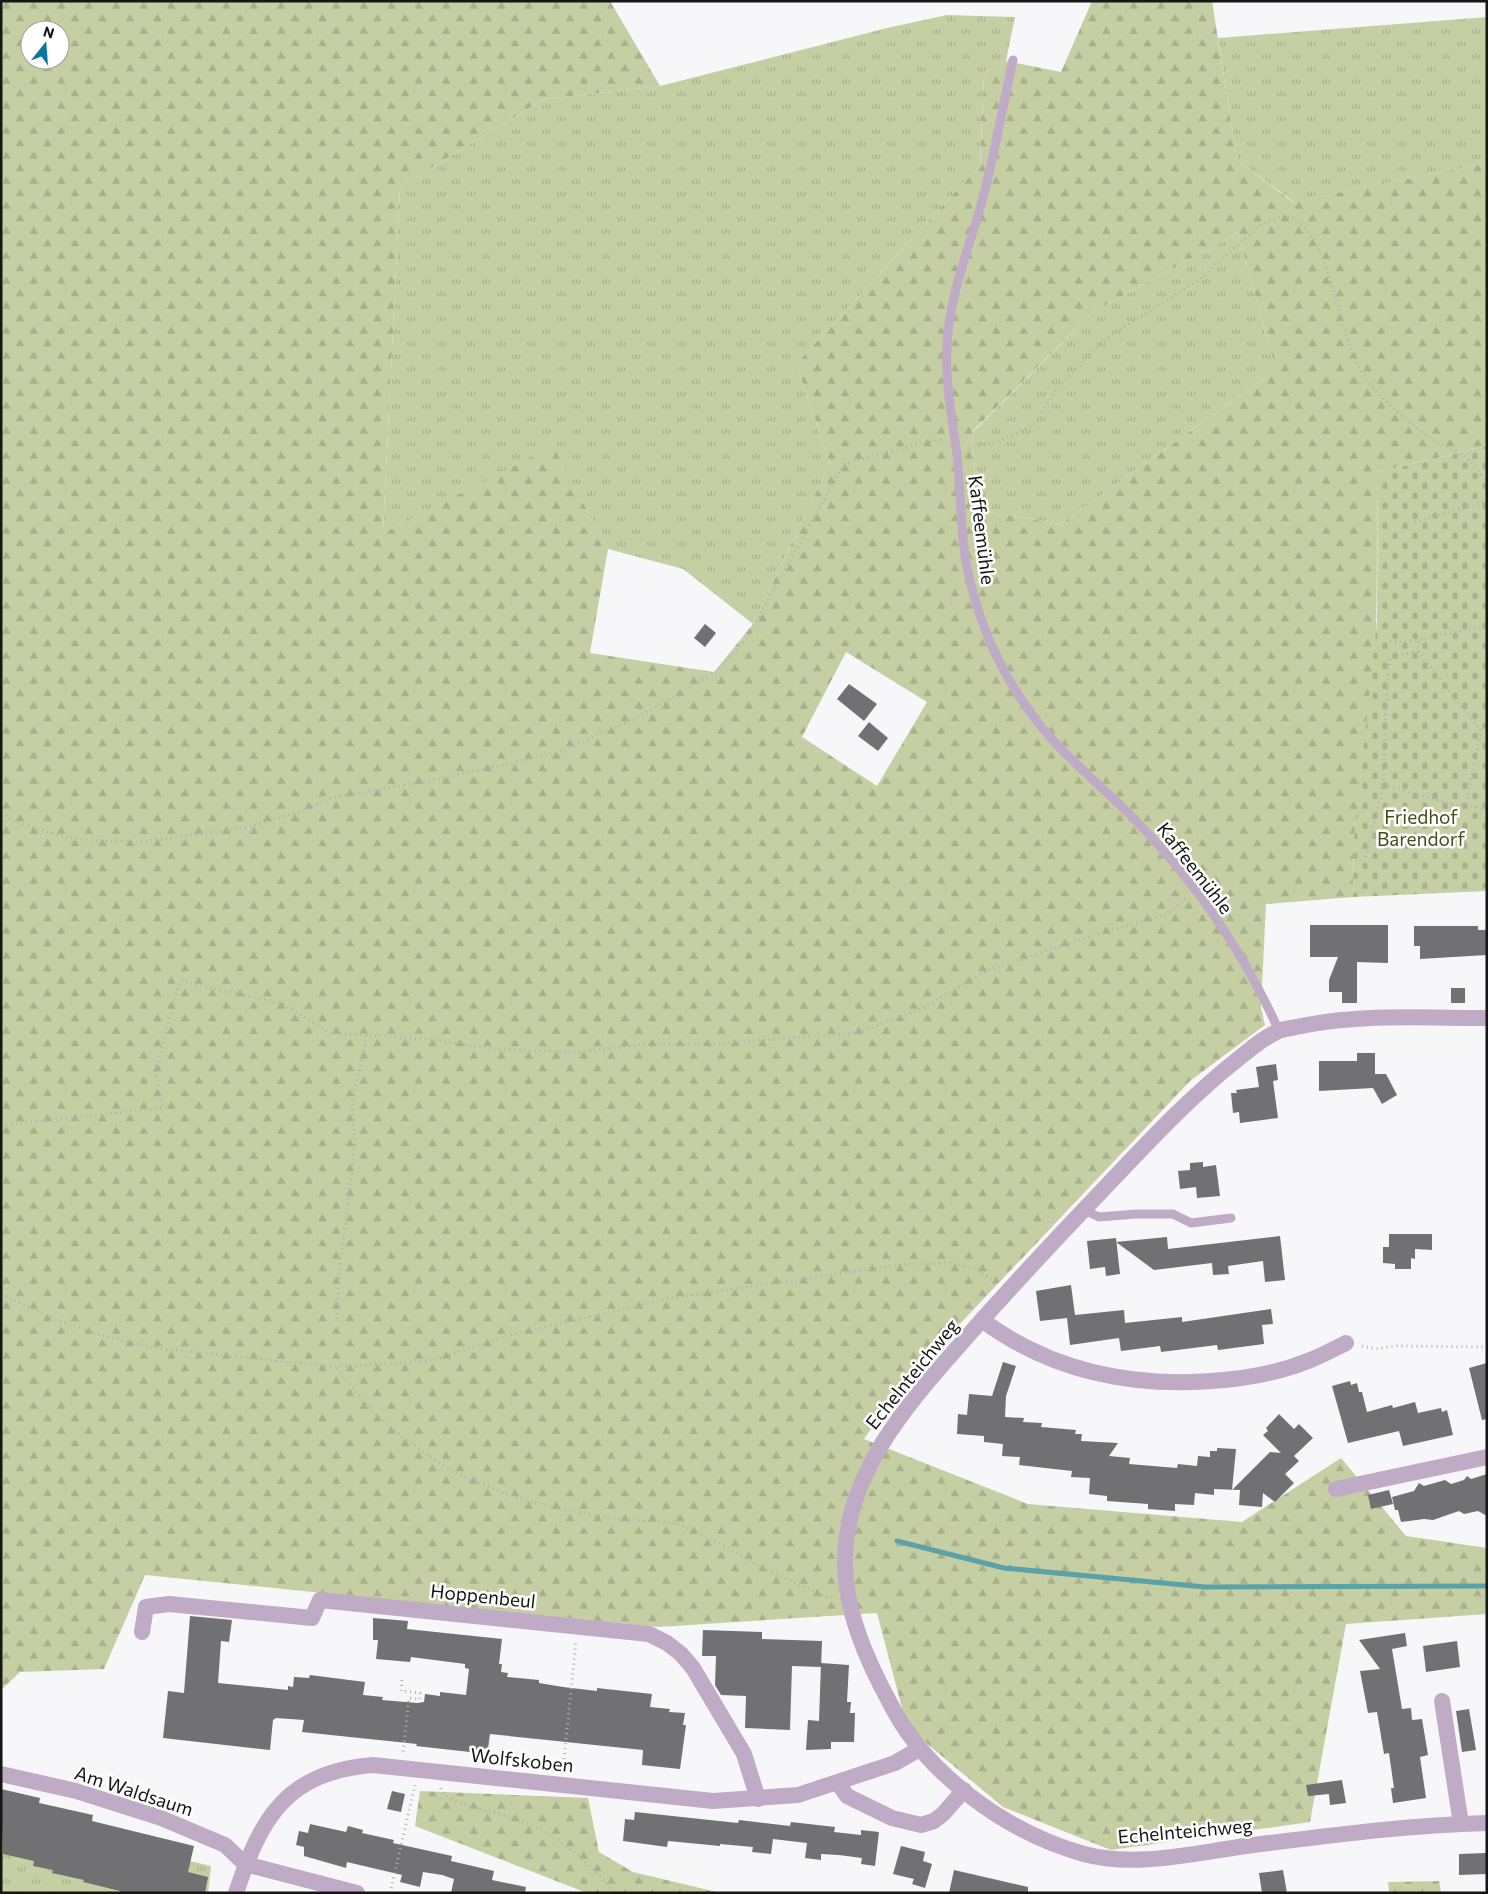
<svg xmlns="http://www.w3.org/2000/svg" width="1488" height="1894" font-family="Commissioner,sans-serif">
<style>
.grass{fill:url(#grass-tufts)}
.forest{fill:url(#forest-firs);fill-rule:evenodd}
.cemetery{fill:url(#cemetery-stones)}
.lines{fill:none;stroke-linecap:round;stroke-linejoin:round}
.stream{stroke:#5aa2a6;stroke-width:5}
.building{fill:#717173}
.path{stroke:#b1b1b3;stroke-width:3;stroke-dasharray:1 4;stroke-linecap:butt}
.service{stroke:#bfabc6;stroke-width:9}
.minor{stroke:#bfabc6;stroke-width:16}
.labels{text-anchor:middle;stroke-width:5;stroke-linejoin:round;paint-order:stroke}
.street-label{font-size:19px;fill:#161617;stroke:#fff}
.park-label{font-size:19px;fill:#464d18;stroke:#fff}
</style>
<defs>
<pattern id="grass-tufts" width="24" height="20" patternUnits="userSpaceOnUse" patternTransform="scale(1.25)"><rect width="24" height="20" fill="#c6cfa3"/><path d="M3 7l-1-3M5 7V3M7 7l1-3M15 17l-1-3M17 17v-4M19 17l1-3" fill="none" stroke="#a9b18c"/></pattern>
<pattern id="forest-firs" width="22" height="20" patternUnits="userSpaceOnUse" patternTransform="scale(1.25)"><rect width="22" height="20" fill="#c6cfa3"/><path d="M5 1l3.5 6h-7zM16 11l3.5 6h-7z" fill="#a9b18c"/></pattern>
<pattern id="cemetery-stones" width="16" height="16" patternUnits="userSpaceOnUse" patternTransform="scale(1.25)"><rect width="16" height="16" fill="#c6cfa3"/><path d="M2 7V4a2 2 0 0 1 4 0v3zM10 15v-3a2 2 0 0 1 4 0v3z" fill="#a9b18c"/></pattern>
</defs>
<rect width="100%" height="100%" fill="#f7f7f9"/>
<g class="grass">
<path d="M947,15l68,2 -9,44 -22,13 -4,91 -184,199 34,99 -77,161 -70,-55 -75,-20 -55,-102 -170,86 17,-346 144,-88 116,-13 227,-58z"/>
<path d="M1487,17v146l-193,39 -57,-42 -19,-122z"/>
<path d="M1238,233l38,137 -215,154 -83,-14 -6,-77 121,-121z"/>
<path d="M1,1816l210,50 -3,27h-207z"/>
</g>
<g class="forest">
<path d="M1,1h609l50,85 -116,13 -144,88 -17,346 170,-87 55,103 -18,104 124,19 39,-48 77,-161 -34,-99 184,-199 4,-91 22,-13 55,11 31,-71h120l25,159 56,42 194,-39v283l-109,26 -2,172 -22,193 -1,60 -87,7 -5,104 4,17 -75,56 -289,305 -37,53 164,65 214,18 99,-64 65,78 81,12v66l-141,10 -36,198 -199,28 -108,-43 -96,-80 -30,-114 -219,14 -513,-52 -41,94 -84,3 -19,18zM30,30h30v30h-30zM1238,233l38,137 -215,154 -83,-14 -6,-78 121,-120zM846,652l81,50 -50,84 -75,-49z"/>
<path d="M420,1791l168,7 11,54 34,20 88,21h-134l-172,-67z"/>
<path d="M1439,1881l2,12h-52l-1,-11z"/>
</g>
<path class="cemetery" d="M1487,446v445l-134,6 1,-60 23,-215 1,-150z"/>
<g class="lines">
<path class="stream" d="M897,1541l107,27 201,19 282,-1"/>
</g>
<g class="building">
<path d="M705,624l11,9 -11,14 -11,-9z"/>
<path d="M849,684l28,20 -13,17 -27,-22z"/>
<path d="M869,722l19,16 -10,13 -20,-15z"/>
<path d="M1310,925h78v38l-31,-1v41h-15v-11h-13v-12l9,-23h-28z"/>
<path d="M1414,926h64v4h9v25l-67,4v-13h-6z"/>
<rect x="1451" y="988" width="14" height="15"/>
<path d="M1357,1053h18v21h11l11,21 -15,9 -9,-16 -54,3v-30h38z"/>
<path d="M1276,1064l2,16 -5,1 5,37 -38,5 -1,-11 -6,1 -2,-20h6l-1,-3 23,-3 -3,-20z"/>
<path d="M1203,1162v5l13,-2 4,31 -23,2 -1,-11 -16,2 -2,-18 12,-1v-7z"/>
<path d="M1389,1234h43v16l-17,-1v10l-4,-1v11h-16v-5l-12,-1v-16h6z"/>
<path d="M1280,1236l5,44 -20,2 -2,-21 -35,5 1,8 -16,1 -1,-12 -58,7 -38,-28 51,-5 1,12z"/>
<path d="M1116,1238l4,36 -14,2 -1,-9 -15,2 -3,-28z"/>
<path d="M1071,1285l4,30 49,-5 1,13 57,-6v5l89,-13 2,15 -11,1 2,19 -46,6 -1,-5 -56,7 -1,-6 -39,5 -2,-13 -49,7 -3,-27 -27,3 -4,-30z"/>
<path d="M1003,1362l13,4 -10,30 -1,21 19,1 -1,4 19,1 -1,4 35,3 -1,4h7l-1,7 37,2 -9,13 21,2 -1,6 48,4 1,-4 19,2 1,-10 12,1v-6h7v-3l19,1 -4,41 38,-38 11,1 -18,-18 5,-4 -2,-3 13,-14 15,15 5,-5 14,14 -19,18 5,5 -14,13 9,9 -19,19 -12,-9 -1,14 -23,-2 1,-15 -26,-1v6l-19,-2 -1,12 -19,-1v7l-27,-2v-5l-41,-3v-5l-18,-2 1,-16 -19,-1 1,-6 -53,-6 1,-8 -18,-1 1,-12 -19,-2v-6l-27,-2 1,-20 9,1 2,-21 23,2z"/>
<path d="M1487,1363v56l-5,1 -13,-52z"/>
<path d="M1350,1381l1,4 6,-2 2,9h3l5,20 25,-7 1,3 22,-6 3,11 23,-5 1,4 5,-2 6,25 -50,11 -4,-15 -51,12 -16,-57z"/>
<path d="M1487,1474v42l-9,-5 -14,3 -5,-3 -26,9 -9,-1 -23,3 -3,-12h-3l-3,-13 22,-6 5,-8 5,3 21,-6 6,4 13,-4 3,-4 4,3z"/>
<path d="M1389,1490l4,14 -22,5 -3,-14z"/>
<path d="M190,1616l42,4 -3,22 -8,-1 -3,42 70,7v-4l5,1 1,-10 15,1 1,-3 55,7 -2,13 20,2 -1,3 35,3 7,-1 1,-8 15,2v-4l26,3 3,-26 -4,-1v-4l-54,-7 -1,5 -34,-3 2,-19h-5v-22l35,3 -1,8 95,10 -3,25h3l-1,8 7,1 -1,4 32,3v3l24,4 34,4v-3l55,6 -2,13 20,2 -1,3 16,1 -2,12h3l-6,44 -38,-4 1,-15 -153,-16 -2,15 -8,-1 -1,5 -63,-7 1,-2 -115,-12 2,-12 -28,-2 -3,2 -3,30 -107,-12 5,-47 16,2z"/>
<path d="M703,1630l59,2v7l60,2 -1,26 -29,-1 -2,64 -45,-2 1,-32 -25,-1 -6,-10 1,-29h-14z"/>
<path d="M1405,1633l2,13 -15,3 10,60 9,-1 1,12 10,-1 6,36 -8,2 6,41 -33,5 -2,-15h3l-5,-35 -5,1 -7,-42 -9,1 -8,-42 20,-2 -21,-29z"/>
<path d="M1457,1641l3,26 -34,5 -3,-26z"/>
<path d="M821,1663l28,2 -2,37h4l-1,11h5l-1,29h-23v7l-25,1 2,-30 11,1z"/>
<path d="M1469,1709l7,41 -14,2 -6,-41z"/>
<path d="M1342,1780l4,23 -16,2 -1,-11 -21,2 -2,-11z"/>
<path d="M1,1789l39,9 -1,5 54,12 -1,6 102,25 -6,26 20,5 -3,16h-85v-2l-37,-9 1,-2 -32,-7 1,-3 -20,-4 1,-5 -31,-7z"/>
<path d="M392,1791l13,3 -4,18 -14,-3z"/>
<path d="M635,1812l103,11 1,-3 51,6 1,-4 44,5 -1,5 27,3v-5l18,2 -4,34 -14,-2 1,-6 -23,-3 -18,-1v6l-16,-2 2,-15 -34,-4 -2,15 -19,-2 1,-5 -33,-3v2l-52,-5 -1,6 -44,-6 2,-22 9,1z"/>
<path d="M310,1824l36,8 2,-6 15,4 -1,3 32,7 -1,3 59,13 -1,5 43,10 -2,9 34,7 -1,6h-74l3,-14 -12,-4 -19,-3 -3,15 -20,-5 2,-7 -55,-13 -1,6 -42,-12v-9l-8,-2 3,-14 9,2z"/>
<path d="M901,1846l24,6 -2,9 9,3 -7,24 -13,-4 2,-5 -21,-5z"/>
<path d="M1486,1853l1,21 -28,1v-21z"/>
<path d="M954,1870l74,17v6h-79z"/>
<path d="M1283,1870l4,23h-25l-3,-20z"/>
</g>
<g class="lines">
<g class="path">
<path d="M969,449l33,-9 34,-16 18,-32 50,-52 94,-60 65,-57 20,-7c4,1 11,2 14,5 36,26 41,111 63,149 14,24 51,55 74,70 12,7 26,12 36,21 6,5 12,14 17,21"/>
<path d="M1415,522l72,-21"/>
<path d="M1390,642l28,-2"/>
<path d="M1383,785l3,-81 4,-46 28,-7"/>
<path d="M1466,804l15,-73 -63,-80v-11l69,-15"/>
<path d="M1,813l15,9 44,14 35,5h51l99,-13 57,-17 28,-13 105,-18 128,-29 77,-35 77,-45 28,-30 99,-177 84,-23 15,-1"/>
<path d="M1366,857l17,-72 76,21 7,-2 21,6"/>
<path d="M1,1125l162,-17 -8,-37 25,-90 104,23 46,29 37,2"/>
<path d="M1,1294l56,26 48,16 51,12 180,19 97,-7 78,-25 154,-36 241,-35 45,-1 25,6 20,14"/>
<path d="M337,1319l2,-42 16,-135 -3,-39 15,-68 58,4 70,10 87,3 63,-8h64l149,-11 61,-23 67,-39 93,-31 89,-26 19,-17"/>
<path d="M1362,1346l13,3 22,-3 90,1"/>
<path d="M337,1368l34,42 38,32 42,29 52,22 50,15 63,11 60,4 45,21 40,23 63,29 10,2"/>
<path d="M402,1680l-1,11 19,2v6l-11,-1 -6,54"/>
<path d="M563,1769l13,-128"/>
<path d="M441,1788c5,16 53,24 69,29 43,13 76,42 105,76"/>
<path d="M390,1893l25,-108"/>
</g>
<g class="service">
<path d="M1013,60c-10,45 -18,92 -30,138 -13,48 -34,97 -36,148 -2,36 5,72 10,108 4,36 3,73 9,108 11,59 34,111 70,158 29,38 70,69 103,104 58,60 106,131 140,207"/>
<path d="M1084,1210l15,7 37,-3h37l18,9 40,-5"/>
</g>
<g class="minor">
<path d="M1487,1018c-61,0 -121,-4 -181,7 -8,2 -17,3 -25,5 -16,6 -30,19 -43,29 -52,41 -96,90 -142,138 -42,44 -83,88 -123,133 -57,65 -126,136 -128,228 -1,52 22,103 46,147 36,70 117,128 193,149 51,14 110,-1 162,-8 80,-10 161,-21 241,-23"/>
<path d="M982,1320c67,50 147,67 230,61 32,-2 66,-8 96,-20 13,-5 26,-12 38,-18"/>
<path d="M1336,1489l151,-32"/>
<path d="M142,1632l4,-25 23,-3 143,14 8,-18 329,34 18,9 14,11 12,14 51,86 14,45"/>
<path d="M1442,1701l19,123"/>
<path d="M1,1774l75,17 85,27 64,27 20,19 112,29"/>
<path d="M838,1783l9,13 45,22 29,7 13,-4 9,-7 21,-24"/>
<path d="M236,1893c25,-76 51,-121 137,-128l340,36 85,-6 97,-32 24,-14"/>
</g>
</g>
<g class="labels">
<g class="street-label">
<text transform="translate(982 530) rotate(83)" y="7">Kaffeemühle</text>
<text transform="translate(1195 868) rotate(52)" y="7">Kaffeemühle</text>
<text transform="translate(912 1374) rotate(-51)" y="7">Echelnteichweg</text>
<text transform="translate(483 1596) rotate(6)" y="7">Hoppenbeul</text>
<text transform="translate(522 1760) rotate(6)" y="7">Wolfskoben</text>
<text transform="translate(134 1791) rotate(18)" y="7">Am Waldsaum</text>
<text transform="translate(1185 1831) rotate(-5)" y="7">Echelnteichweg</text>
</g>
<g class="park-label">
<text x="1421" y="824">Friedhof<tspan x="1421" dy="22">Barendorf</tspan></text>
</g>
</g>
<rect width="1488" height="1894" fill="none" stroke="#161617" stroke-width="5"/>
<g transform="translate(45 45) rotate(17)"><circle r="24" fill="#ffffff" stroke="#a2a2a2"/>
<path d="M0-4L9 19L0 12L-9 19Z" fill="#0b75a0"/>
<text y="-8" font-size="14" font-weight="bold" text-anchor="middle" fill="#161617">N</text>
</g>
</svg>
